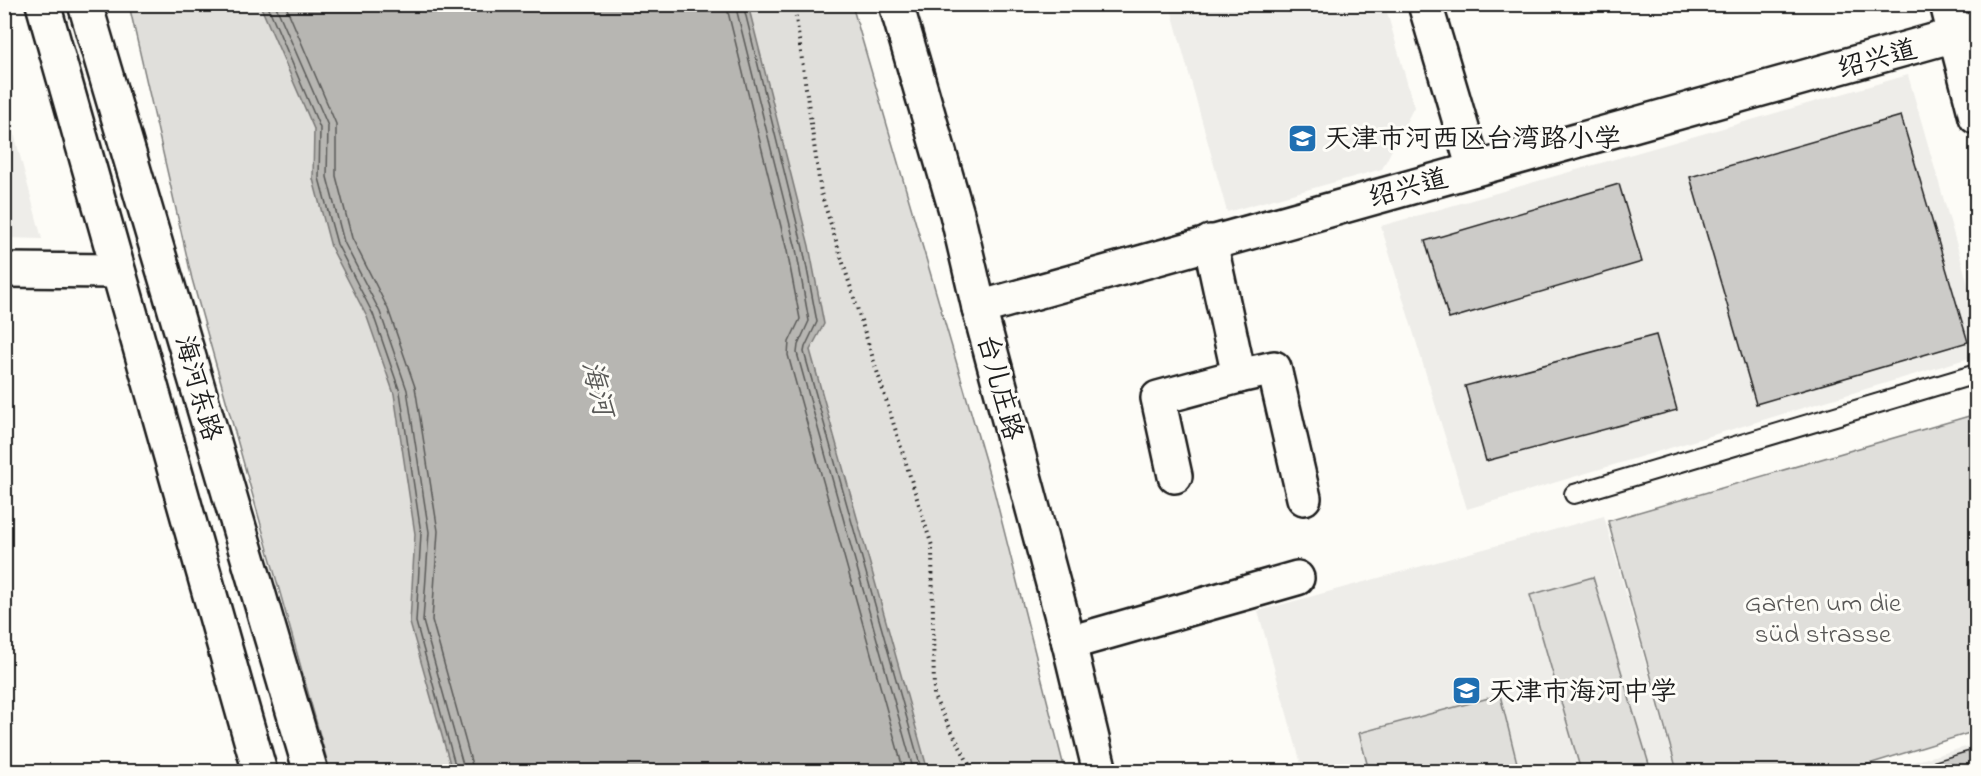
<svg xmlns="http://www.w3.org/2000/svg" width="1981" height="776" font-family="'Indie Flower','LXGW WenKai TC',sans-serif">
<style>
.built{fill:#eeede9}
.green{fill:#e0dfdb;stroke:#7e7e7c;stroke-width:1.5}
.water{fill:#b7b6b2;stroke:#797876;stroke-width:1.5}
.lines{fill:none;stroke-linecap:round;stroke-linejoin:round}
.shore{stroke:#5a5a58;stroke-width:1.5}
.building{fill:#cccbc8;stroke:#1c1c1c;stroke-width:1.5}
.service-casing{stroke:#1c1c1c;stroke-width:22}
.minor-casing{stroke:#1c1c1c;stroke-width:38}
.tertiary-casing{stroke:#1c1c1c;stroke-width:38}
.secondary-casing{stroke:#1c1c1c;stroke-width:38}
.path{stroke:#1c1c1c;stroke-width:4;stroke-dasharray:1.5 4.5;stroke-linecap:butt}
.service{stroke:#fdfcf7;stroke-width:18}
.minor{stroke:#fdfcf7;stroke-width:33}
.tertiary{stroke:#fdfcf7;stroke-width:33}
.secondary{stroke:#fdfcf7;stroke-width:33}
.labels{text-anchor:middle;stroke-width:6;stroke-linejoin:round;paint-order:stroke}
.street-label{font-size:27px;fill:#1c1c1c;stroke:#fdfcf7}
.poi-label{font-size:27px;fill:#1c1c1c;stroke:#fdfcf7;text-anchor:start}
.park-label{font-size:27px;fill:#575655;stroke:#fdfcf7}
.water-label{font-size:28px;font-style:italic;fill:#5a5a58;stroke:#fdfcf7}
</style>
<rect width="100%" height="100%" fill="#fdfcf7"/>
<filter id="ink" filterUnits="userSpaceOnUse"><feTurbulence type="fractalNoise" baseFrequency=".0167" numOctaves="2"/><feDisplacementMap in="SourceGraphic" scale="12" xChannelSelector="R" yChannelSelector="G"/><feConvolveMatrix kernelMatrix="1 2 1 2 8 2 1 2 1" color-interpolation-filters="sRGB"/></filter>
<g filter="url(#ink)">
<g class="built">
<path d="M1170,5h215l29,102 -32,62 -155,43z"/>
<path d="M1908,75l68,237v44l-509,153 -86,-283z"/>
<path d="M4,99h1l37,140 -37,-1z"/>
<path d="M1604,516l72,255h-373l-45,-160z"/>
<path d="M1976,744v27h-94z"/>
</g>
<g class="green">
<path d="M129,5h723l142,486 71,280h-735l-138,-492z"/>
<path d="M1976,414v317l-130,40h-169l-69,-250z"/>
<path d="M1593,577l58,194h-70l-51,-176z"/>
<path d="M1500,695l19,76h-150l-10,-38z"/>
</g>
<path class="water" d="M260,5h488l61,241 15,78 -14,26 118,421h-476l-42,-148 5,-89 -21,-140 -27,-77 -36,-70 -18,-68 1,-50z"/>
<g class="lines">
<g class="shore">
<path d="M267,4l53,124 -1,50 18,66 36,70 27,78 21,141 -5,89 41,150"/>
<path d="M275,4l53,122 -1,51 17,65 36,70 27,78 22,142 -6,89 42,151"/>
<path d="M285,4l51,120v52l16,62 36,71 27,78 23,144 -6,89 42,152"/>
<path d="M726,4l61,247 13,68 -11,23 -1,13 116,417"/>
<path d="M735,4l61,245 13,72 -11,24 -1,8 117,419"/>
<path d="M743,4l60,244 14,74 -12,25 -1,5 118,420"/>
</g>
</g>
<g class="building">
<path d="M1901,116l67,226 -212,62 -66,-227z"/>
<path d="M1619,184l23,78 -193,57 -24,-78z"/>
<path d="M1656,335l21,75 -191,51 -21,-75z"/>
<path d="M1976,749v23h-78z"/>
</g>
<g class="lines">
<defs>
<path id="service" d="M1574,494l402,-120"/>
<g id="minor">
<path d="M1425,4l49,165"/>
<path d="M4,270l114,1"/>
<path d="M1239,376l35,-8 30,130"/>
<path d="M1175,476l-17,-78 81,-22 -29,-134"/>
<path d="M1069,643l228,-65"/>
</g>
<g id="tertiary">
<path d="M896,4l61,210 22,94 90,335 31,129"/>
<path d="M979,308l997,-279"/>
</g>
<g id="secondary">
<path d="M43,4l217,768"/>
<path d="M85,4l226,768"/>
<path d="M1947,4l29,113"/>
</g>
</defs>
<use href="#service" class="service-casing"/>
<use href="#minor" class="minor-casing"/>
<use href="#tertiary" class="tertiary-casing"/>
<use href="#secondary" class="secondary-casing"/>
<path class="path" d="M794,4l27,189 111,353 2,151 39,75"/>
<use href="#service" class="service"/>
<use href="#minor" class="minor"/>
<use href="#tertiary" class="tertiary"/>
<use href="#secondary" class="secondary"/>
</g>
</g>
<defs>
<symbol id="school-square" viewBox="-11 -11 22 22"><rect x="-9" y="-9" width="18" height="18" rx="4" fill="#1f6fb2" stroke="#fdfcf7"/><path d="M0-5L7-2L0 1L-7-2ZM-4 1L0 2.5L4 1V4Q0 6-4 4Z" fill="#fff"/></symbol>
</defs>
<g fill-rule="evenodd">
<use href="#school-square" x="1286" y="122" width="33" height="33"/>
<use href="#school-square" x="1450" y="674" width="33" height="33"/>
</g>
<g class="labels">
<g class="street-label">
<text transform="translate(1877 58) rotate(-15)" y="9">绍兴道</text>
<text transform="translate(1408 187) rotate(-15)" y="9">绍兴道</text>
<text transform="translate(1001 387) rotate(75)" y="9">台儿庄路</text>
<text transform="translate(199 388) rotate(74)" y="9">海河东路</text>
</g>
<g class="poi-label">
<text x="1324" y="147">天津市河西区台湾路小学</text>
<text x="1488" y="700">天津市海河中学</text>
</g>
<g class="park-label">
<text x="1823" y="611">Garten um die<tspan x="1823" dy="31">süd strasse</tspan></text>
</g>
<g class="water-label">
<text transform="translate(599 388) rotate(76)" y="10">海河</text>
</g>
</g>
<rect width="1981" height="776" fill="none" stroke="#fdfcf7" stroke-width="24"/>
<rect x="12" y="12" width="1957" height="752" fill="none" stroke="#1c1c1c" stroke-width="2" filter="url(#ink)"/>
</svg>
